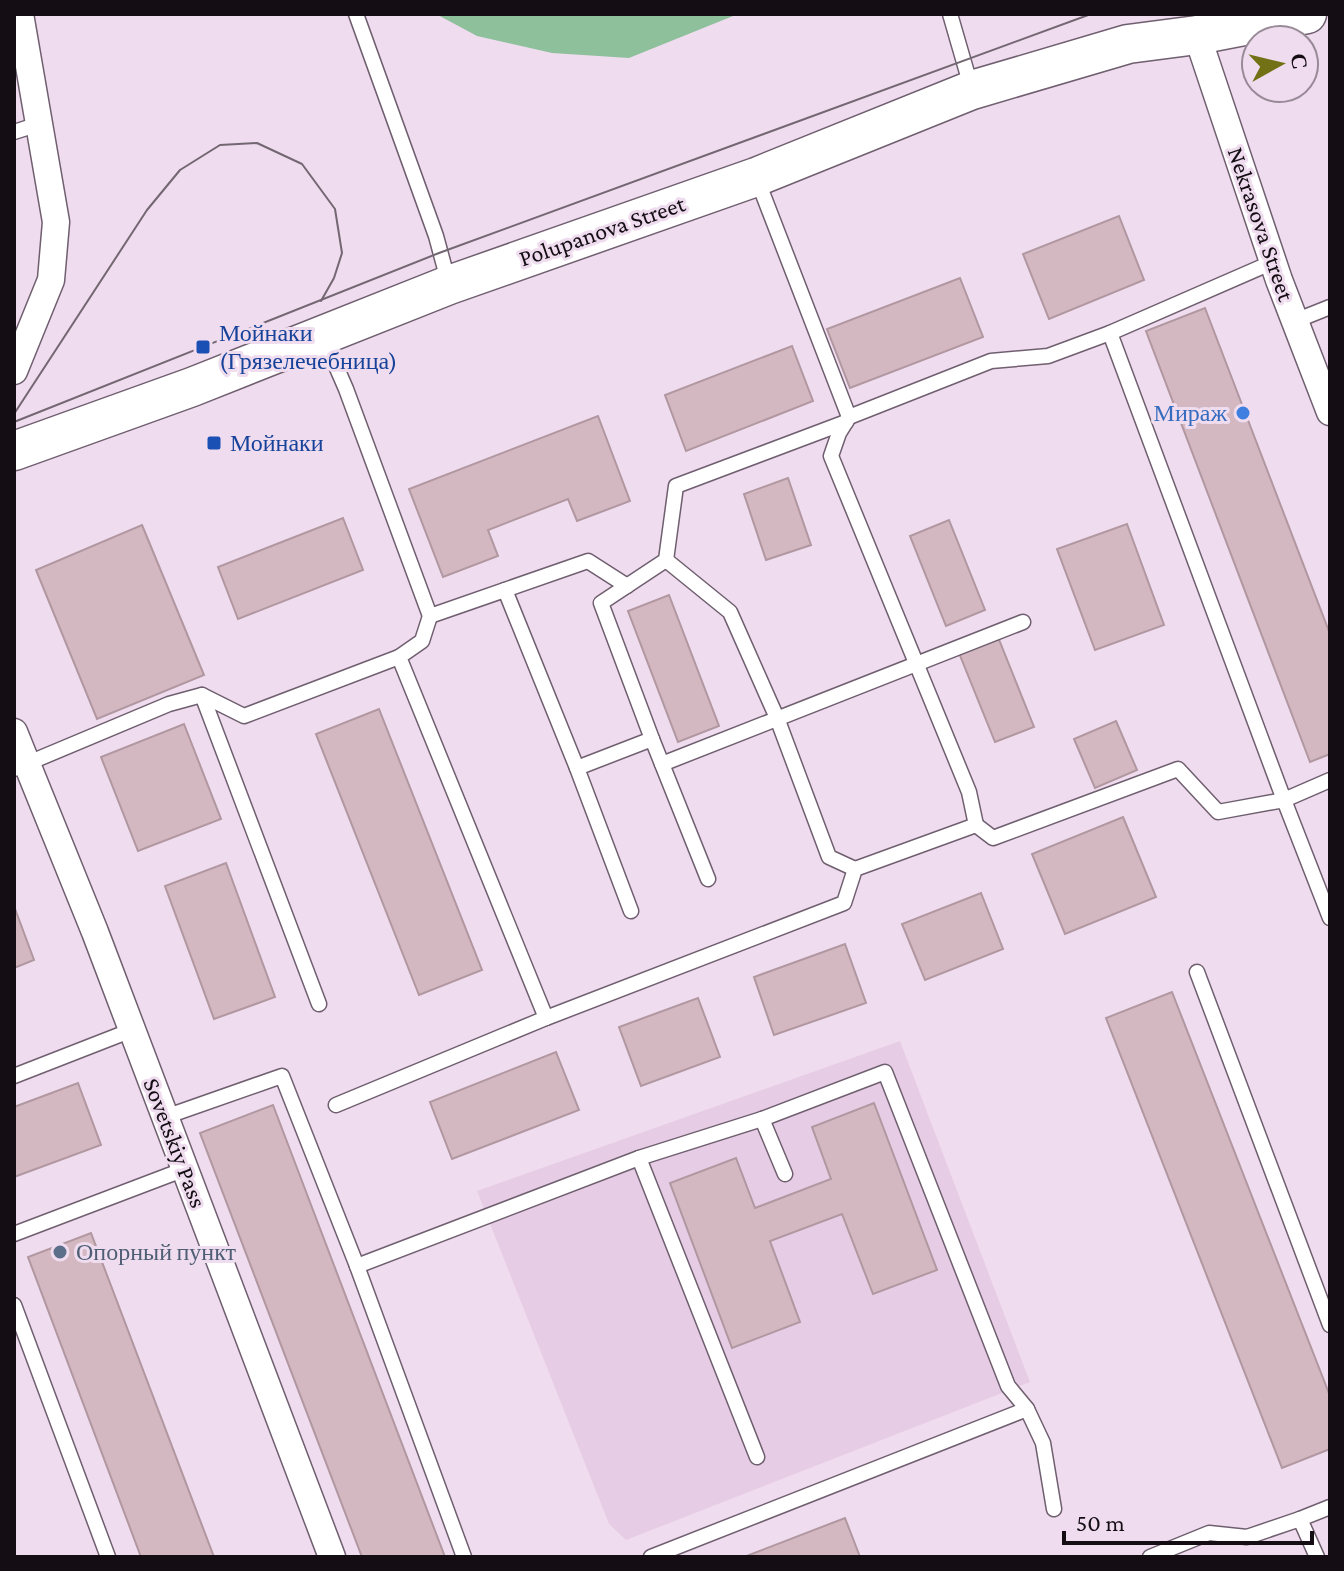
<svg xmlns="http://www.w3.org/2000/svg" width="1344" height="1571" font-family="'Crimson Pro',serif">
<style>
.built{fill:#e6cde5}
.green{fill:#8ec09c}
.building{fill:#d3b8c1;stroke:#b097a0;stroke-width:2}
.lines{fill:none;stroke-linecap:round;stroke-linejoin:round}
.lane-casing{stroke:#6f5f6f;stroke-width:17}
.street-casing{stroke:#6f5f6f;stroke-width:29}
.secondary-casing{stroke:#6f5f6f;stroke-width:41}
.lane{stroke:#fff;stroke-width:14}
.street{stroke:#fff;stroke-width:26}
.secondary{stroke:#fff;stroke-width:38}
.tram{stroke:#736772;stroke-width:2}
.transit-dot{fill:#1a4fb4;stroke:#f0dcef;stroke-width:3}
.shop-dot{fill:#3f7fe0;stroke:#f0dcef;stroke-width:3}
.service-dot{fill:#5c6f8a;stroke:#f0dcef;stroke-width:3}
.labels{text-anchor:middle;stroke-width:6;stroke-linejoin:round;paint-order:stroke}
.street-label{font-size:24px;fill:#140e14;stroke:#f0dcef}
.transit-label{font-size:24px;fill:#164399;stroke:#f0dcef;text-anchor:start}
.shop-label{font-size:24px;fill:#366cbe;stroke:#f0dcef;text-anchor:end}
.service-label{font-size:24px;fill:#4e5e75;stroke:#f0dcef;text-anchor:start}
</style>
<rect width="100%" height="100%" fill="#f0dcef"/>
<path class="built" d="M900,1041l130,341 -404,158 -17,-16 -132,-333z"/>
<path class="green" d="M436,14h302l-109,44 -77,-5 -75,-17z"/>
<g class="building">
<path d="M1119,216l25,64 -95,39 -26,-65z"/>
<path d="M960,278l23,59 -133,51 -23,-59z"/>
<path d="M1205,308l125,326v120l-20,8 -164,-431z"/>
<path d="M792,346l21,55 -127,50 -21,-56z"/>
<path d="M598,416l32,85 -53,20 -9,-22 -80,31 10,26 -55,21 -34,-88z"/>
<path d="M788,478l23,67 -45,15 -22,-66z"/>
<path d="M343,518l20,52 -125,49 -20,-52z"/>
<path d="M949,520l36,90 -39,16 -36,-90z"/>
<path d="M1127,524l37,101 -69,25 -38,-101z"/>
<path d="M142,525l62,150 -107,44 -61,-149z"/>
<path d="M669,595l50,131 -41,16 -50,-131z"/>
<path d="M998,637l36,90 -39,15 -36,-89z"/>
<path d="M379,709l103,261 -63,25 -103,-261z"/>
<path d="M1116,721l21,49 -42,18 -21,-49z"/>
<path d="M184,724l37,95 -83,32 -37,-94z"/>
<path d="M1123,817l33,80 -91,37 -33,-80z"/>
<path d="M226,863l49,134 -61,22 -49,-133z"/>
<path d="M981,893l22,56 -78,31 -23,-56z"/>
<path d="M14,906l20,54 -20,8z"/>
<path d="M845,944l21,59 -92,32 -20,-58z"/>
<path d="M1172,992l158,404v53l-48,19 -176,-450z"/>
<path d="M698,998l22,59 -79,29 -22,-59z"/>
<path d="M556,1052l23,58 -127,49 -22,-57z"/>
<path d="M78,1083l23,62 -87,32v-70z"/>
<path d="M874,1103l63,167 -64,24 -31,-80 -72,27 30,81 -68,26 -62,-165 66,-25 19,50 76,-29 -19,-52z"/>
<path d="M273,1105l172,452h-83l-162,-424z"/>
<path d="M91,1233l123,324h-73l-113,-300z"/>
<path d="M845,1518l15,39h-116z"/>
</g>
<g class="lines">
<defs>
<g id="lane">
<path d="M356,14l80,222 13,48"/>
<path d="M950,14l22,76"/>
<path d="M14,132l25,-8"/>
<path d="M757,179l92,238 -10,16 -8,23 138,336 7,33"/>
<path d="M1273,262l-163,71 174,467 46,-20"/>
<path d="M1295,321l35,-14"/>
<path d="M323,336l23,53 84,227 -8,25 -23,16 147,361"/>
<path d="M849,417l142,-56 57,-5 62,-23"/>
<path d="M666,560l64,52 47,106 52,139 26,12"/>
<path d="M505,590l72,178"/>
<path d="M430,616l158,-55 39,25"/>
<path d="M202,695l117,309"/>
<path d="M652,739l56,140"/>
<path d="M662,764l361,-142"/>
<path d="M14,769l155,-65 33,-9 42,21 155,-59"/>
<path d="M631,911l-54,-143 75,-29 -51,-136 65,-43 10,-74 170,-64"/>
<path d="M1197,972l133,353"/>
<path d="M14,1076l118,-46"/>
<path d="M336,1105l210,-87 298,-115 11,-34 121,-44 17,13 185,-69 40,43 66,-12 46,118"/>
<path d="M165,1117l117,-41 75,190 107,291"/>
<path d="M762,1119l23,55"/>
<path d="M639,1158l118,299"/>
<path d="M14,1234l171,-65"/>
<path d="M357,1266l282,-108 123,-39 123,-47 123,314 19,23"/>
<path d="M14,1305l94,252"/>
<path d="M651,1557l376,-148 16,34 11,66"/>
<path d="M1150,1557l59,-24 38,4 53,-18"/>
<path d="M1317,1557l-17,-38 30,-12"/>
</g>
<g id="street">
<path d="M1197,35l82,245 51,132"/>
<path d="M14,371l37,-91 5,-58 -36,-208"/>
<path d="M14,732l81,200 237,625"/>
</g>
<path id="secondary" d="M14,451l178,-64 257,-102 307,-108 216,-87 156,-46 69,-9 110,-21"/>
</defs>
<use href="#lane" class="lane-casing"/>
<use href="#street" class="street-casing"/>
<use href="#secondary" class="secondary-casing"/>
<use href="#lane" class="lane"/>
<use href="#street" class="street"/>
<use href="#secondary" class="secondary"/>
<g class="tram">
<path d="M14,414l133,-204 33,-40 40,-25 37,-2 45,21 33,45 7,44 -8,25 -13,23"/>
<path d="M14,422l425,-169 652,-239"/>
</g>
</g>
<g class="transit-dot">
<rect x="195" y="339" width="16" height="16" rx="4"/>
<rect x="206" y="435" width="16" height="16" rx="4"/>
</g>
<circle class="shop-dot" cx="1243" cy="413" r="8"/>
<circle class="service-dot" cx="60" cy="1252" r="8"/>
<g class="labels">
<g class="street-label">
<text transform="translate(1261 224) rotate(71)" y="8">Nekrasova Street</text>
<text transform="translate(602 231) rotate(-19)" y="8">Polupanova Street</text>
<text transform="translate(175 1143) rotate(69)" y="8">Sovetskiy Pass</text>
</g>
<g class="transit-label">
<text x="219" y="341">Мойнаки<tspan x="219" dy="28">(Грязелечебница)</tspan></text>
<text x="230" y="451">Мойнаки</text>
</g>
<g class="shop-label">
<text x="1227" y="421">Мираж</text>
</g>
<g class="service-label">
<text x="76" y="1260">Опорный пункт</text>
</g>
</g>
<rect width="1344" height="1571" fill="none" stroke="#140e14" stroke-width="32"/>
<g transform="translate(1280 64) rotate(82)"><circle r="38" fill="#f0dcef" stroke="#988a97" stroke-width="2"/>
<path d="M0-6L14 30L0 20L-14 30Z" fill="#737115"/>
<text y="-12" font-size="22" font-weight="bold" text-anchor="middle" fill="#140e14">С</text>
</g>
<path d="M1064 1531v12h248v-12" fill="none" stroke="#140e14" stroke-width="4"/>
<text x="1076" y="1531" font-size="24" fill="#140e14" stroke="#f0dcef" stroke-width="6" paint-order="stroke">50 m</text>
</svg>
